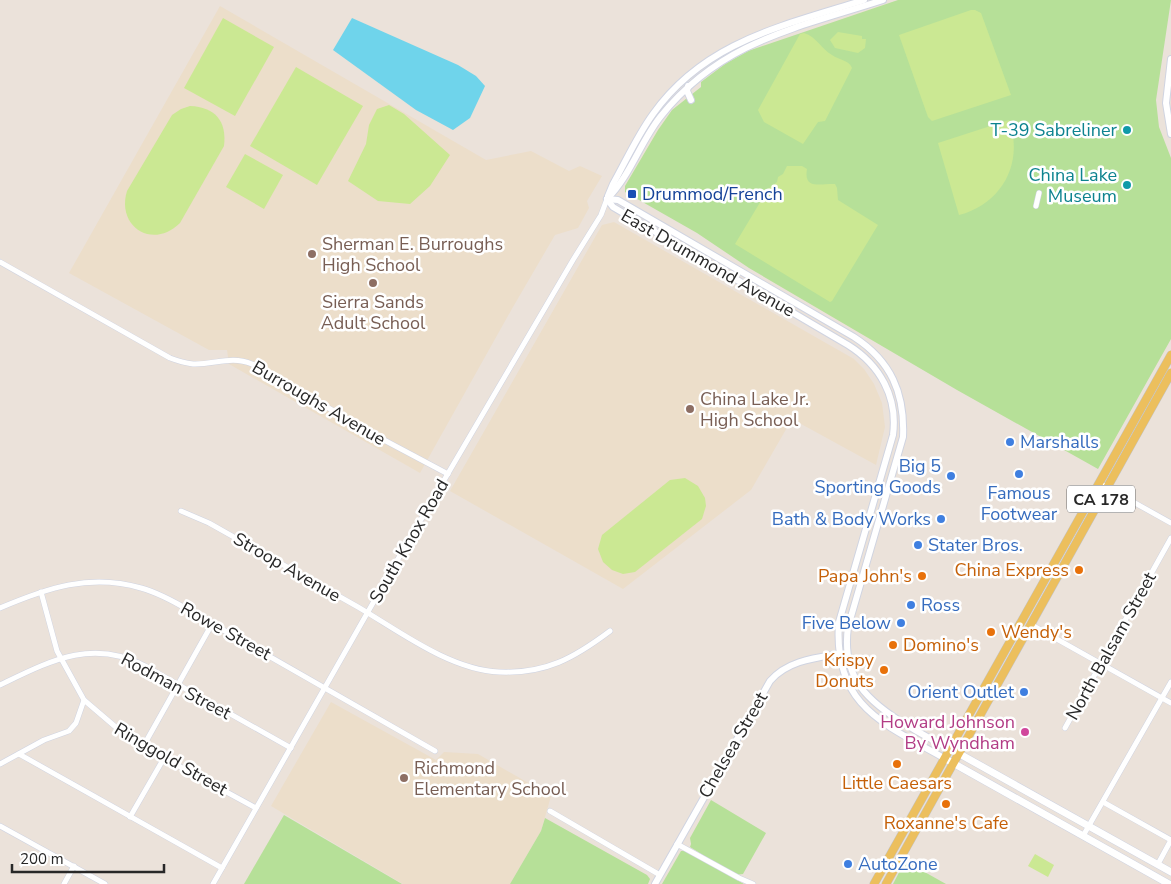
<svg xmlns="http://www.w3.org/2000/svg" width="1171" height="884" font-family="'Nunito Sans',sans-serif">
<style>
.education{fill:#ecdeca}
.green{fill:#b6e098}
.pitch{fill:#cbe893}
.water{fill:#6fd4eb}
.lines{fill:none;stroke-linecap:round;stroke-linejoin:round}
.minor-casing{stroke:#d0d4e1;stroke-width:6}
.tertiary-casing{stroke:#d0d4e1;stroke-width:8}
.secondary-casing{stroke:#d0d4e1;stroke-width:8}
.primary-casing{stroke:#c3c3c3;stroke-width:9}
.minor{stroke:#fff;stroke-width:5}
.tertiary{stroke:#fff;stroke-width:6}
.secondary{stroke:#fff;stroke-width:7}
.primary{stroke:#ecbf5d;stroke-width:8}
.culture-dot{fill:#0f9aa8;stroke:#fff;stroke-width:2}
.transit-dot{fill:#1a4fb4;stroke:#fff;stroke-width:2}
.education-dot{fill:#8d6e63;stroke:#fff;stroke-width:2}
.shop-dot{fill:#3f7fe0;stroke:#fff;stroke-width:2}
.food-dot{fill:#e8710a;stroke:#fff;stroke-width:2}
.hotel-dot{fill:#d1479c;stroke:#fff;stroke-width:2}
.labels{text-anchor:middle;stroke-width:5;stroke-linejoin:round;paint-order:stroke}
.shield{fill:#fff;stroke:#686868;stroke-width:1}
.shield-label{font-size:16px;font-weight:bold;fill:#282828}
.culture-label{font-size:18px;fill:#0d838f;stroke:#fff;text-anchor:end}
.transit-label{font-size:18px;fill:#164399;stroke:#fff;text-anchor:start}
.education-label{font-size:18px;fill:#785e54;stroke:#fff;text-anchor:start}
.street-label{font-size:18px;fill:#282828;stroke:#fff}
.shop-label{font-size:18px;fill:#366cbe;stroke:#fff;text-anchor:start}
.food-label{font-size:18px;fill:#c56008;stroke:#fff;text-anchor:end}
.hotel-label{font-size:18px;fill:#b23c85;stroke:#fff;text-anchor:end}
</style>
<rect width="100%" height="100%" fill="#ebe2da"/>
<g class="education">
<path d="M220,6l266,154 45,-9 38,20 11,-5 22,10 -15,25 2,7 -11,20 -23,7 -42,72 -93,166 -191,-109 -2,-14h-18l-140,-77z"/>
<path d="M614,222l240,137 10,10 10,15 8,19 3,24 -9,38 -84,-46 -41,71 -128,99 -173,-98 152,-266z"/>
<path d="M331,702l105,58 8,-8 34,2 73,42 -10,35 -31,53h-107l-132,-78z"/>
</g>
<g class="green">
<path d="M898,0h273l-15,100 3,27 12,31v181l-73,130 -141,-79 -208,-122 -52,-35 -72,-41v-6l33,-56 14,-20 29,-23v-5l24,-18 23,-13z"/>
<path d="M711,800l55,33 -23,41 -8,1 -45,-28 1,-3 -1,-6z"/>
<path d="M284,815l118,69h-158z"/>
<path d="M545,818l102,57 3,4 -2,5h-138l31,-53z"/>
<path d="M681,851h5l58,33h-82z"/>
<path d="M905,861l41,23h-53z"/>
</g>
<g class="pitch">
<path d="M971,10h4l6,3 30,82 -79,26 -4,-4 -29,-82z"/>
<path d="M223,18l51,29 -39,69 -51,-28z"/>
<path d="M838,32l24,4v3h4l-1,9 -7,5 -23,-5 -5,-8z"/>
<path d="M804,33c13,4 17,16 28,22 7,5 17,5 20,13l-27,53 -7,1 -15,22 -39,-22 -6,-12 42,-76z"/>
<path d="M296,67l67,39 -46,79 -67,-39z"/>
<path d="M389,105l15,9 46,41 -20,31 -20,18 -32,-3 -30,-20 18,-37 3,-19 8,-16z"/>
<path d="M190,106c25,1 37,15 34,40l-44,77c-27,27 -64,4 -53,-32l45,-76 9,-6z"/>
<path d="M1009,120c15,42 -6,83 -50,95l-21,-72z"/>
<path d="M245,154l38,21 -19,34 -38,-22z"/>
<path d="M787,166h15l5,3c-4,22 16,14 28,15l2,4 1,12 40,25 -46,76 -2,1 -95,-58 33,-55 9,-7 1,-5 5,-3z"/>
<path d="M685,478l13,8 7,12 1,8 -4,13 -67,53 -12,2 -11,-4 -9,-8 -5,-13 4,-14 68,-55z"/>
<path d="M1035,854l19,11 -6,12 -20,-11z"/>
</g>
<path class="water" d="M352,18l106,47 18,11 9,10 -15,32 -17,12 -37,-20 -83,-60z"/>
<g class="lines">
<defs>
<g id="minor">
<path d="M1036,206l3,-13"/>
<path d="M0,262l170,96c8,3 15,5 23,6 21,1 38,-9 59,0l132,76 64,34"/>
<path d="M1099,483l72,40"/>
<path d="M181,511l28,12c50,28 100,56 149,84 41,24 92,63 141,65 47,2 75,-14 111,-41"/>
<path d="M41,592l16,59 27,49 34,29 46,29 92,50"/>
<path d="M0,608c47,-20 90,-35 141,-20 18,5 34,14 49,23l245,140"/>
<path d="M1030,624l141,79"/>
<path d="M0,685c50,-24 92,-47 145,-19l146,82"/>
<path d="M1065,728l106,-190"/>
<path d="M144,745l68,-121"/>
<path d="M19,754l203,114"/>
<path d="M0,764l44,-24 25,-9 7,-8 8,-23"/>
<path d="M1103,802l68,38"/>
<path d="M550,811l110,64"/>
<path d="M130,817l34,-59"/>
<path d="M0,826l105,58"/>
<path d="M1083,836l88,-154"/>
<path d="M677,844l62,34 14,6"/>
<path d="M1158,864l13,-24"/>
<path d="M64,884l10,-18"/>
<path d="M213,884l189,-332 171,-292 28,-45 6,-16"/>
</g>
<g id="tertiary">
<path d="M1171,59l-5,44 5,31"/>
<path d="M688,86l-1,5 4,9"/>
<path d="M608,196l5,-12c13,-23 24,-48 40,-70 52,-73 130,-88 211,-114"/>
<path d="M607,199l6,8 235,138c32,20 50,52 45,90l-54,187c-6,83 43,101 105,136"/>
<path d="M607,199l11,1 236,137c37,24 51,56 49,100l-55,190c-7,51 20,75 60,99 14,8 27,16 41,22"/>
<path d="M607,199c24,-24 33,-57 54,-83 60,-75 136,-88 222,-116"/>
<path d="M655,884l115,-203c17,-20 44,-23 69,-27"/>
</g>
<g id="secondary">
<path d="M949,748l222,124"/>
<path d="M944,758l225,126"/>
</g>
<g id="primary">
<path d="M874,884l297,-529"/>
<path d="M886,884l285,-511"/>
</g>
</defs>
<use href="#minor" class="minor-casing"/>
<use href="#tertiary" class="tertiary-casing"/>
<use href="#secondary" class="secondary-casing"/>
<use href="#primary" class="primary-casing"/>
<use href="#minor" class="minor"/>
<use href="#tertiary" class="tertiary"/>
<use href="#secondary" class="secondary"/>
<use href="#primary" class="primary"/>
</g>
<g class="culture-dot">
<circle cx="1127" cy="130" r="5"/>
<circle cx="1127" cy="185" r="5"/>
</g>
<rect class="transit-dot" x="627" y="189" width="10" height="10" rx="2.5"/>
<g class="education-dot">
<circle cx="312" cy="254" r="5"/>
<circle cx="373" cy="283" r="5"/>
<circle cx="690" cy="409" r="5"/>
<circle cx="404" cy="778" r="5"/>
</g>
<g class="shop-dot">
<circle cx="1010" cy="442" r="5"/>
<circle cx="1019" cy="474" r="5"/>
<circle cx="951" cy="476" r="5"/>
<circle cx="941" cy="519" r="5"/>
<circle cx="918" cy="545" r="5"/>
<circle cx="911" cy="605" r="5"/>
<circle cx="901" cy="623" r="5"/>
<circle cx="1024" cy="692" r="5"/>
<circle cx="848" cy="864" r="5"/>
</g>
<g class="food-dot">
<circle cx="1079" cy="570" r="5"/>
<circle cx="922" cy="576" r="5"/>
<circle cx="991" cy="632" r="5"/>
<circle cx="893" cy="645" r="5"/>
<circle cx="884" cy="670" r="5"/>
<circle cx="897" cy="764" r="5"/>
<circle cx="946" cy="804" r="5"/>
</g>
<circle class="hotel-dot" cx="1025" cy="732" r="5"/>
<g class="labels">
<rect class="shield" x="1067" y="485.5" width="68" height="27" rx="4"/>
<g class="shield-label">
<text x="1101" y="505">CA 178</text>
</g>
<g class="culture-label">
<text x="1117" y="136">T-39 Sabreliner</text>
<text x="1117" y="181">China Lake<tspan x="1117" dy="21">Museum</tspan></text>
</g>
<g class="transit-label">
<text x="642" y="200">Drummod/French</text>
</g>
<g class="education-label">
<text x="322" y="250">Sherman E. Burroughs<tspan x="322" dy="21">High School</tspan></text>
<text x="373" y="308" text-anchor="middle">Sierra Sands<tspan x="373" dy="21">Adult School</tspan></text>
<text x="700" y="405">China Lake Jr.<tspan x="700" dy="21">High School</tspan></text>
<text x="414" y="774">Richmond<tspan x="414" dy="21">Elementary School</tspan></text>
</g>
<g class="street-label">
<text transform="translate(708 263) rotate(30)" y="6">East Drummond Avenue</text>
<text transform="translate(319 403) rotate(30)" y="6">Burroughs Avenue</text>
<text transform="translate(409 541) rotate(-60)" y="6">South Knox Road</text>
<text transform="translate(287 567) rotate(30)" y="6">Stroop Avenue</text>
<text transform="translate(226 631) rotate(29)" y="6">Rowe Street</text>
<text transform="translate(1111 646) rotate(-61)" y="6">North Balsam Street</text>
<text transform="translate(176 686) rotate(28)" y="6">Rodman Street</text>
<text transform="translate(733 745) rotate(-60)" y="6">Chelsea Street</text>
<text transform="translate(171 759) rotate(30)" y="6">Ringgold Street</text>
</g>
<g class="shop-label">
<text x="1020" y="448">Marshalls</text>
<text x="941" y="472" text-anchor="end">Big 5<tspan x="941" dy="21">Sporting Goods</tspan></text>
<text x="1019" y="499" text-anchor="middle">Famous<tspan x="1019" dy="21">Footwear</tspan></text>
<text x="931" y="525" text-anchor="end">Bath &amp; Body Works</text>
<text x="928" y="551">Stater Bros.</text>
<text x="921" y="611">Ross</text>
<text x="891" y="629" text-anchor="end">Five Below</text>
<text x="1014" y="698" text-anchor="end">Orient Outlet</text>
<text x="858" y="870">AutoZone</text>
</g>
<g class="food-label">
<text x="1069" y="576">China Express</text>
<text x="912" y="582">Papa John's</text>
<text x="1001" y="638" text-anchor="start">Wendy's</text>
<text x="903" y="651" text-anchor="start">Domino's</text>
<text x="874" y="666">Krispy<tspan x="874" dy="21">Donuts</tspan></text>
<text x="897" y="789" text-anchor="middle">Little Caesars</text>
<text x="946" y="829" text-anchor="middle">Roxanne's Cafe</text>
</g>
<g class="hotel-label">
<text x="1015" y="728">Howard Johnson<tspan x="1015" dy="21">By Wyndham</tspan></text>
</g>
</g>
<path d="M12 864v8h152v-8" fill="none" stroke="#282828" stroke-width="2.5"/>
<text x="20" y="864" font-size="15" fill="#282828" stroke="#ffffff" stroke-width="4" paint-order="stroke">200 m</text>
</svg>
